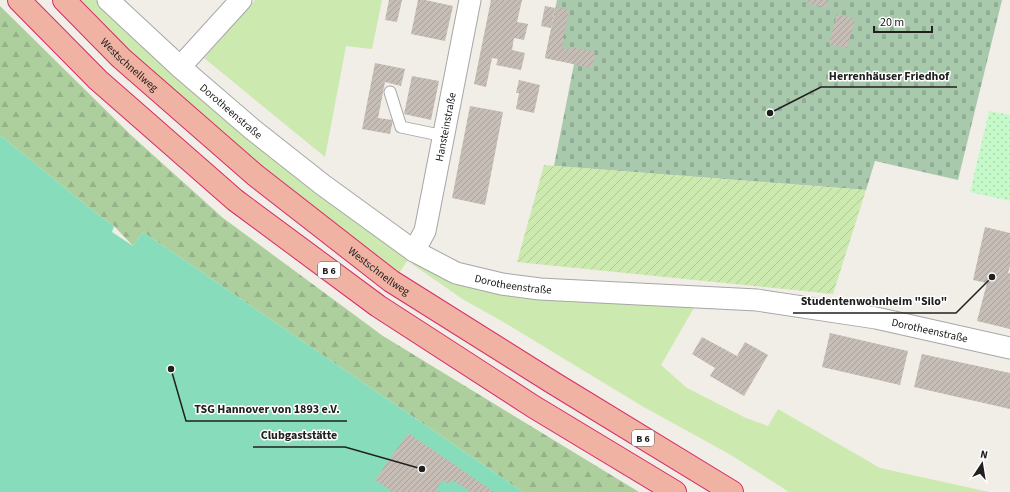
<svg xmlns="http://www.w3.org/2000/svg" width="1010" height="492" font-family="'Source Sans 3',sans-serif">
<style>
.grass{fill:#cce9af}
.forest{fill:url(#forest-firs)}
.cemetery{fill:url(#cemetery-stones)}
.park{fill:url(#park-dots)}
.garden{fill:url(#garden-furrows)}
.pitch{fill:#87ddbb}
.building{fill:url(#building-hatch)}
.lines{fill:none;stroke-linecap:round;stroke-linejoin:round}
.service-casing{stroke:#a7a7a7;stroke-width:13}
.minor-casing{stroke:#a7a7a7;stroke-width:23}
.trunk-casing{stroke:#d82b69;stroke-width:24}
.service{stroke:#fff;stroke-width:11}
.minor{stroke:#fff;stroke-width:21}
.trunk{stroke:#f0b2a2;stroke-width:22}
.labels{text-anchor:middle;stroke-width:3;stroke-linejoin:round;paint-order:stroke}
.shield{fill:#fff;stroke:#636363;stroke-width:1}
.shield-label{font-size:10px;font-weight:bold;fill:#202020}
.street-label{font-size:11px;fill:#202020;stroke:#fff}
.leader{fill:none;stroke:#202020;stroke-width:1.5}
.callout-dot{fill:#202020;stroke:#fff;stroke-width:1.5}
.callout-label{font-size:12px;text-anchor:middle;font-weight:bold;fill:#202020;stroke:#fff;stroke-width:3;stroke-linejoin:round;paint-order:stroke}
</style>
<defs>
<pattern id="forest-firs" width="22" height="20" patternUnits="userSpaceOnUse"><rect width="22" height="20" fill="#accf9d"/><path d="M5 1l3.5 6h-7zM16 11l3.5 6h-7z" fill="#94b187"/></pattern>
<pattern id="cemetery-stones" width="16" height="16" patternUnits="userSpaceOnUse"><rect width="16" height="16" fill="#a9c9ad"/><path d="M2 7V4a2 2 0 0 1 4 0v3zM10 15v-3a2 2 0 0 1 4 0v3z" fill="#91ac95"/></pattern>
<pattern id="park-dots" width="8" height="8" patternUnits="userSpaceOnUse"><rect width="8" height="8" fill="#c6f9c9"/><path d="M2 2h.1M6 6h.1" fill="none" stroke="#aad5ac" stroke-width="1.8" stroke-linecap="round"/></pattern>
<pattern id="garden-furrows" width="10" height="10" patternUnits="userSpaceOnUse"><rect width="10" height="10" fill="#cce9af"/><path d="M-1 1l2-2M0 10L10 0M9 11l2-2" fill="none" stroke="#afc896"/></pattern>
<pattern id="building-hatch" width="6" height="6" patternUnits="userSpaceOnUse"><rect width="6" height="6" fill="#c5bdb6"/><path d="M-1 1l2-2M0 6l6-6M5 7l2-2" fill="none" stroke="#a9a29c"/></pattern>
</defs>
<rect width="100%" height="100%" fill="#f1ede7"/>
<g class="grass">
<path d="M76,0h32l306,251 -15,22 -139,-104 -131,-115z"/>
<path d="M255,0h127l-10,49 -26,-3 -21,111 -121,-99z"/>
<path d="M416,259l279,47 -34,59 26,23 59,30 22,8 10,-17 102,59 109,24h-200l-58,-37 -89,-49 -142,-86 -36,-20 -52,-36z"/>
</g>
<path class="forest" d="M0,6l132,130 91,82 160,118 256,156h-116l-380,-260 -10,14 -19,-20 -22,-16 -92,-75z"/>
<path class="cemetery" d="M557,0h445l-44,180 -83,-19 -9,29 -312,-24 20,-102 -29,-6z"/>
<path class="park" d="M989,111l21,4v86l-40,-9z"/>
<path class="garden" d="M544,165l322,25 -33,104 -316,-32z"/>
<path class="pitch" d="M0,135l92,75 22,16 -2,6 21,14 10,-14 380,260h-523z"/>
<g class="building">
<path d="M389,0h13l-5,22 -12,-2z"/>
<path d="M418,0h7l28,6 -8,35 -34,-7z"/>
<path d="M491,0h31l-5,22 11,2 -4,16 -10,-2 -2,12 13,3 -4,17 -25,-5 2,-6 -6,-1 -6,29 -12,-3z"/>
<path d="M808,0h20l-2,8 -19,-5z"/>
<path d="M545,6l10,2 -4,20 -10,-2z"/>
<path d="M556,7l13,3 -6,28h1l-2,10 9,2v-3l24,5 -3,16 -47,-10z"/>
<path d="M837,14l18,5 -8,29 -18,-4z"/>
<path d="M375,63l30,6 -4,17 -16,-4 -7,36 15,2 -3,14 -28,-5z"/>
<path d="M412,76l27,5 -8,39 -27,-6z"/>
<path d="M519,80l21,5 -6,28 -18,-4 3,-16h-3z"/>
<path d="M470,106l33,6 -18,93 -33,-7z"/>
<path d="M985,227l25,6v33l-2,7h2v56l-33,-8 10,-38 -14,-3z"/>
<path d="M830,333l78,18 -8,34 -78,-18z"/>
<path d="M702,337l35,19 8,-14 23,13 -24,41 -34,-20 5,-8 -23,-14z"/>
<path d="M922,354l88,19v36l-96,-22z"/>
<path d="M408,433l38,26 48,33h-23l-19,-12 -3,4 -6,-4 -7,9 4,3h-47l-18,-12z"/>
</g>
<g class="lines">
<defs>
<path id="service" d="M390,92l11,35 43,9"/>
<g id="minor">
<path id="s1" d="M108,0l72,67 72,62 71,56 91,66 42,22 46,11 38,5 217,11 119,18 134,30"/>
<path d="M180,67l61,-67"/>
<path id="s2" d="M414,251l11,-20 45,-231"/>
</g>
<g id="trunk">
<path d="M19,0l79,80 137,120 143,106 156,101 141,85"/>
<path id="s3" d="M64,0l57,58 134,117 136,106 164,103 177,108"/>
</g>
</defs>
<use href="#service" class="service-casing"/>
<use href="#minor" class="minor-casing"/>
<use href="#trunk" class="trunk-casing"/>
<use href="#service" class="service"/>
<use href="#minor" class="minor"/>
<use href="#trunk" class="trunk"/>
</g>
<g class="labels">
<g class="shield">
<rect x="318" y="262" width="22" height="16" rx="3"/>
<rect x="632" y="430" width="22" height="16" rx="3"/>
</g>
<g class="shield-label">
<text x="329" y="274">B 6</text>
<text x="643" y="442">B 6</text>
</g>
<g class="street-label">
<text dy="4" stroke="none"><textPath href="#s3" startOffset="92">Westschnellweg</textPath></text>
<text dy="4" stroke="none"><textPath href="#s1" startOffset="166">Dorotheenstraße</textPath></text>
<text dy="4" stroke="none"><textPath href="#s2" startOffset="129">Hansteinstraße</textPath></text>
<text dy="4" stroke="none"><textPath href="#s3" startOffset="416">Westschnellweg</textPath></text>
<text dy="4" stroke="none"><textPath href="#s1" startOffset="502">Dorotheenstraße</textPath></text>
<text dy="4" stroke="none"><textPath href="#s1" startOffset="922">Dorotheenstraße</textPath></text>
</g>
</g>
<path class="leader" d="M770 113L821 87H957M992 277L956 313H793M171 369L186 421H347M422 469L345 447H253"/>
<g class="callout-dot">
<circle cx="770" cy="113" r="4"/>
<circle cx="992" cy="277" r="4"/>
<circle cx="171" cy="369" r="4"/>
<circle cx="422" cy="469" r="4"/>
</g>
<g class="callout-label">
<text x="889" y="80">Herrenhäuser Friedhof</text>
<text x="874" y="305">Studentenwohnheim "Silo"</text>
<text x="267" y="413">TSG Hannover von 1893 e.V.</text>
<text x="299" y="439">Clubgaststätte</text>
</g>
<g transform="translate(982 464) rotate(12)" stroke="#ffffff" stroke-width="3" paint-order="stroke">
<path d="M0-3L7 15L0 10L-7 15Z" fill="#202020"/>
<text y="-6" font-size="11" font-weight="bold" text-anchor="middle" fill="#202020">N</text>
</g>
<path d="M874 26v6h58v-6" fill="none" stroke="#202020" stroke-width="2"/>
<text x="880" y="26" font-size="12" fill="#202020" stroke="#ffffff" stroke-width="3" paint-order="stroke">20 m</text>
</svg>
